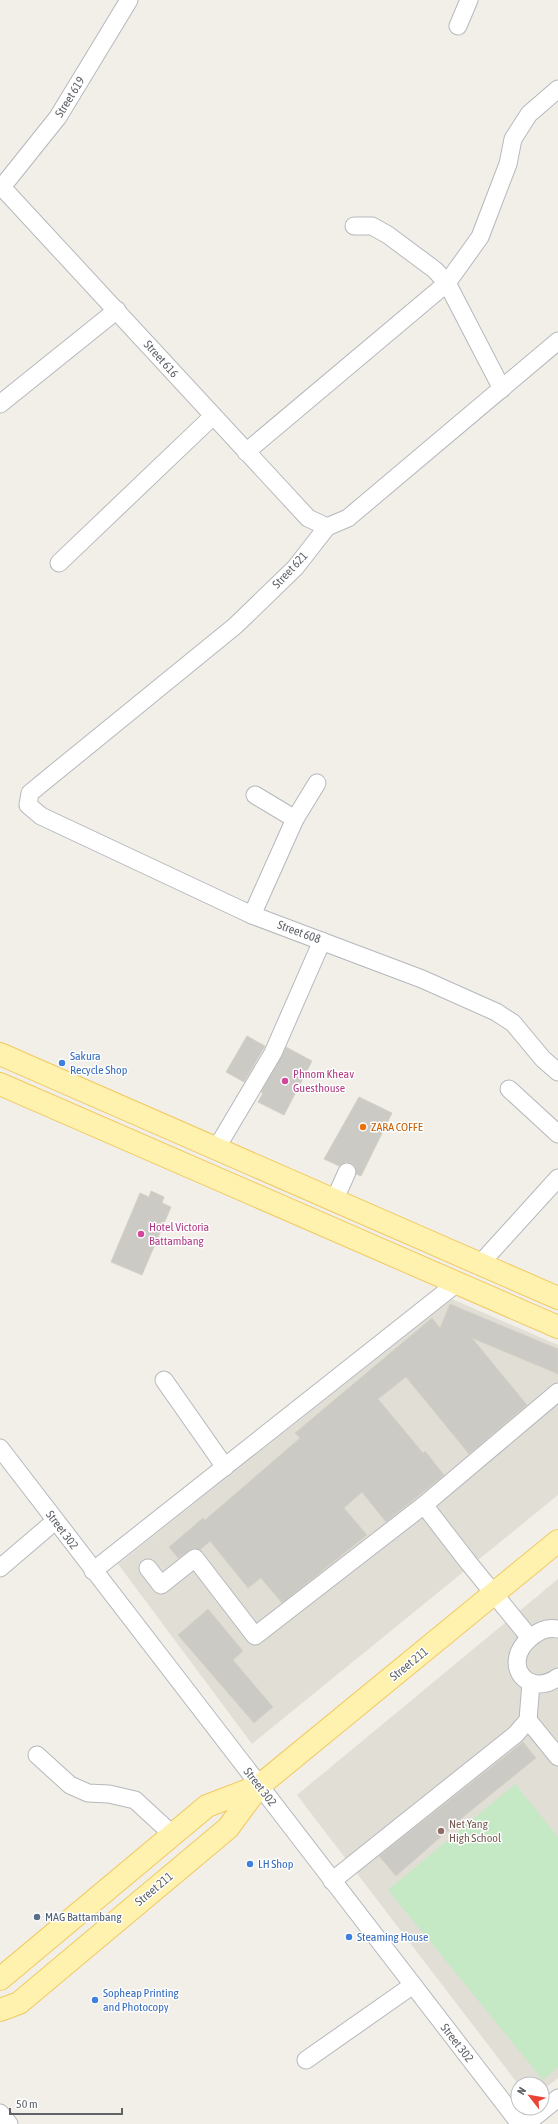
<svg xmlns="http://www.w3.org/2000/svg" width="558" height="2124" font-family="'Asap Condensed',sans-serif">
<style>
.education{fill:#e1ded6}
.green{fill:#c5e8c5}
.building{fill:#cccac5;stroke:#d6d1c6}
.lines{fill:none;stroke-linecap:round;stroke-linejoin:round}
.minor-casing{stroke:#b5b8bc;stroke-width:19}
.major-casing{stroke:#f2c960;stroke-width:24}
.minor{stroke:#fff;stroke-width:17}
.major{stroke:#fff2af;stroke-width:22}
.shop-dot{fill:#3f7fe0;stroke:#fff;stroke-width:1.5}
.hotel-dot{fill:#d1479c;stroke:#fff;stroke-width:1.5}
.food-dot{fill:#e8710a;stroke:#fff;stroke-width:1.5}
.education-dot{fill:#8d6e63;stroke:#fff;stroke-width:1.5}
.service-dot{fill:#5c6f8a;stroke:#fff;stroke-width:1.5}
.labels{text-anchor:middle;stroke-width:3;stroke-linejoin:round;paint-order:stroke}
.street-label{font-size:12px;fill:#5f6368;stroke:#fff}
.shop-label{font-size:12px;fill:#366cbe;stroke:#fff;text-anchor:start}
.hotel-label{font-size:12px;fill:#b23c85;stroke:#fff;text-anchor:start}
.food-label{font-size:12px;fill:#c56008;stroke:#fff;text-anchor:start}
.education-label{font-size:12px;fill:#785e54;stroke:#fff;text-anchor:start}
.service-label{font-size:12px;fill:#4e5e75;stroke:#fff;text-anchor:start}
</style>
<rect width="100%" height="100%" fill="#f1efe8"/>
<g class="education">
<path d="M452,1299l106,46v150l-306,249 -134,-180z"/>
<path d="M558,1579v499l-16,13v-7h-24l-221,-289z"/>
</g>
<path class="green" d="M515,1784l43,53v230l-15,13 -155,-190z"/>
<g class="building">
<path d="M247,1036l18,10 -21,36 -18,-10z"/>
<path d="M286,1047l26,14 -28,54 -26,-13 5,-9 -2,-1z"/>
<path d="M359,1097l33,16 -31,63 -5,-2 -1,-8 -4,-3 -5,-1 -7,4 -15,-7z"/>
<path d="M151,1191l13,6 -2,6 9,4 -29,68 -31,-13 29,-69 9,4z"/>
<path d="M450,1304l108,45v25l-86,-36 55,67 -58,49 -63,-77 -28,22 45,54 2,-2 19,24 -58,47 -24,-30 -18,16 23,27 -85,68 -21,-25 -13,10 -38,-47 -10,9 -7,-2 -15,10 -9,-11 34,-29 2,2 95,-82 -5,-5 137,-115 8,10z"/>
<path d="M208,1609l35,42 -10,9 40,47 -19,16 -76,-88z"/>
<path d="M523,1742l13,16 -68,55 -72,63 -17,-20z"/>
</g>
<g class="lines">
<defs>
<g id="minor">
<path d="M458,26l11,-26"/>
<path d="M0,185l308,333 19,9"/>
<path d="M2,187l56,-70 71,-117"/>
<path d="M354,226h18l16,9 47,35 12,13 55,106"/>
<path d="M558,341l-210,177 -21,9 -32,41 -60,58 -205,167 -2,12 13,11 211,99 170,64 74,33 17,11 30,36 15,13"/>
<path d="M0,404l117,-94"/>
<path d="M246,452l201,-169 33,-46 28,-73 5,-25 16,-25 29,-25"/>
<path d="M59,563l154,-147"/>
<path d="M295,819l22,-36"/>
<path d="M252,915l43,-96 -40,-24"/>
<path d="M509,1089l49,45"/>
<path d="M216,1149l57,-96 49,-112"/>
<path d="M334,1201l13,-29"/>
<path d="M480,1264l78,-86"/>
<path d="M164,1380l61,87"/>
<path d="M0,1448l520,676"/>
<path d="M424,1505l134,-113"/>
<path d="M0,1568l55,-47"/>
<path d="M148,1568l13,17 34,-27 60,78 169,-131 44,57 62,76"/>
<path d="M93,1571l364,-288"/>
<path d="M558,1629c-12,-2 -19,2 -28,9 -30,26 -2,61 28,39"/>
<path d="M528,1720l30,37"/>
<path d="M37,1755l33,30 18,8 21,1 26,6 38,35"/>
<path d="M332,1881l184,-147 12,-14 3,-37"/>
<path d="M306,2060l107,-75"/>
<path d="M0,2113l9,11"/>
<path d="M526,2124l32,-26"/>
</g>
<g id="major">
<path d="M0,1054l558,244"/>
<path d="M0,1084l558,243"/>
<path d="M0,1979l207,-173 52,-20"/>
<path d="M0,2010l19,-7 209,-175 31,-42 299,-245"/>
</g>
</defs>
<use href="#minor" class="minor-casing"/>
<use href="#major" class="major-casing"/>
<use href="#minor" class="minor"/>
<use href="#major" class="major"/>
</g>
<g class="shop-dot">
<circle cx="62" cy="1063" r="4"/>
<circle cx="250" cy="1864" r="4"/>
<circle cx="349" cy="1937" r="4"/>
<circle cx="95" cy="2000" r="4"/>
</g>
<g class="hotel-dot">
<circle cx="285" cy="1081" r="4"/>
<circle cx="141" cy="1234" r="4"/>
</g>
<circle class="food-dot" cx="363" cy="1127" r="4"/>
<circle class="education-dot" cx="441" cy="1831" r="4"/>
<circle class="service-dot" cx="37" cy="1917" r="4"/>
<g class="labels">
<g class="street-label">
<text transform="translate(70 97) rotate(-58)" y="4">Street 619</text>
<text transform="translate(161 359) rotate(48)" y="4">Street 616</text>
<text transform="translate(290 570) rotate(-47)" y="4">Street 621</text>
<text transform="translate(299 932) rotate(20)" y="4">Street 608</text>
<text transform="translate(62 1530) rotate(53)" y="4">Street 302</text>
<text transform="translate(409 1664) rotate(-39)" y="4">Street 211</text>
<text transform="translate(260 1787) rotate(52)" y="4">Street 302</text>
<text transform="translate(154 1889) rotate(-40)" y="4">Street 211</text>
<text transform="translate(457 2043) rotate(52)" y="4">Street 302</text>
</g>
<g class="shop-label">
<text x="70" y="1060">Sakura<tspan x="70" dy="14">Recycle Shop</tspan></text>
<text x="258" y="1868">LH Shop</text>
<text x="357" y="1941">Steaming House</text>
<text x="103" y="1997">Sopheap Printing<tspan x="103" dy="14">and Photocopy</tspan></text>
</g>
<g class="hotel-label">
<text x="293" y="1078">Phnom Kheav<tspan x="293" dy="14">Guesthouse</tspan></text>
<text x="149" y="1231">Hotel Victoria<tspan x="149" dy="14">Battambang</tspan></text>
</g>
<g class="food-label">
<text x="371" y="1131">ZARA COFFE</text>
</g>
<g class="education-label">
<text x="449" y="1828">Net Yang<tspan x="449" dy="14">High School</tspan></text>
</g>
<g class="service-label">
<text x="45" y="1921">MAG Battambang</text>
</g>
</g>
<g transform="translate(530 2096) rotate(301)"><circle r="19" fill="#ffffff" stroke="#bfc1c3"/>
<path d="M0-3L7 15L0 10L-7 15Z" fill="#ea4335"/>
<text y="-6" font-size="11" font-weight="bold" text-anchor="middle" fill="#5f6368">N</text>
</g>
<path d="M10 2108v6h112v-6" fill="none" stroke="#5f6368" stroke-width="2"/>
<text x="16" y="2108" font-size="12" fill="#5f6368" stroke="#ffffff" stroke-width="3" paint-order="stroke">50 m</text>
</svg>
